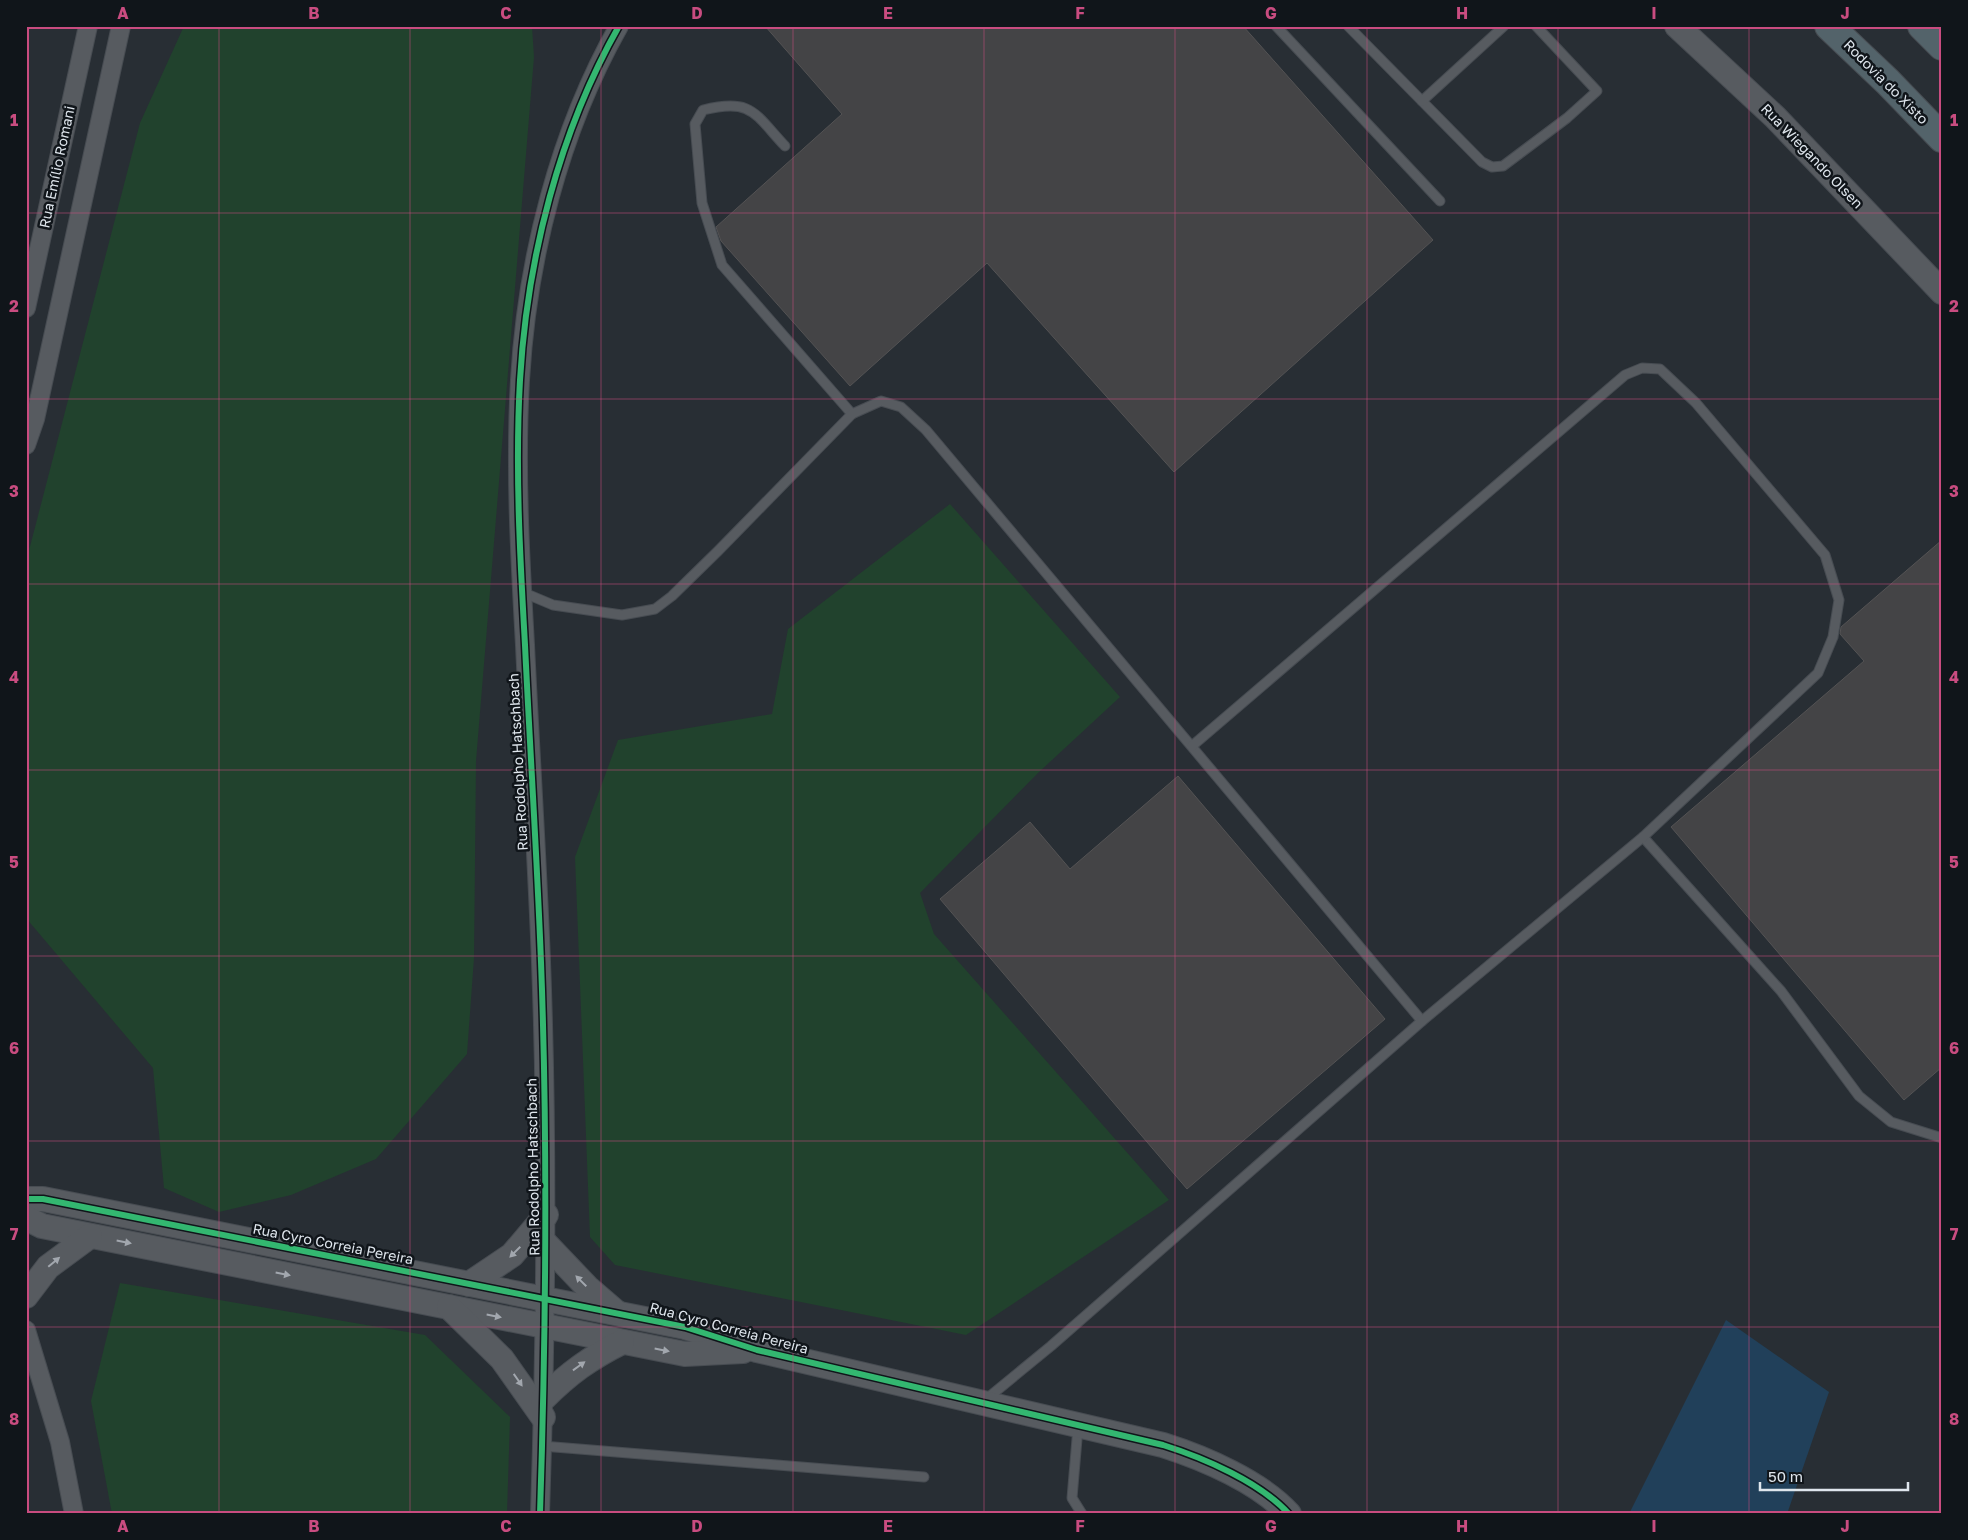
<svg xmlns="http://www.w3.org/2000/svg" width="1968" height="1540" font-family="'Golos Text',sans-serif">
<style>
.green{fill:#21422d}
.water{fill:#21405a}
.building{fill:#444446;stroke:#545354}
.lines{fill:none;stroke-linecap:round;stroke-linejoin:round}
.lane-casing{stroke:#474c52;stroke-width:11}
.street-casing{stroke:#474c52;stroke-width:20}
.secondary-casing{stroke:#474c52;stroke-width:26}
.highway-casing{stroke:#474c52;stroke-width:30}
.lane{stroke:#575b60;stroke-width:9}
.street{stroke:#575b60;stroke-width:18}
.secondary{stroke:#575b60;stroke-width:24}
.highway{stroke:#53636a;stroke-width:28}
.cycleway-casing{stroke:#10151a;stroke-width:9}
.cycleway{stroke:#33b770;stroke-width:6}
.oneway{fill:#a2a7ae}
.grid{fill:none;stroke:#c94c80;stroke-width:1;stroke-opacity:0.55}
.labels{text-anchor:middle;stroke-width:5;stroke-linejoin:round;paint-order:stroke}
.street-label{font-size:14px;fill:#dfe6ed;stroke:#10151a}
.neatline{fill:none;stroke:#c94c80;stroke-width:2}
.grid-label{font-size:16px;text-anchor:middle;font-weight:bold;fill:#c94c80}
</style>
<rect width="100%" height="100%" fill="#282e34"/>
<g class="green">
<path d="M184,26h348l2,31 -58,704 -2,197 -7,96 -91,105 -85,36 -72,17 -55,-24 -11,-120 -127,-150v-356l114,-439z"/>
<path d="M950,504l170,193 -82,76 -118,120 14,41 235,266 -203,135 -351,-70 -25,-28 -15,-380 43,-117 154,-26 16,-85z"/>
<path d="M120,1283l305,52 85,82 -3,97h-395l-21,-113z"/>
</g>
<path class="water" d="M1726,1320l103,72 -42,122h-158z"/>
<g class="building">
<path d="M765,26h478l190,214 -259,232 -187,-209 -137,123 -129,-145 -5,-14 126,-113z"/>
<path d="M1942,540v527l-38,33 -233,-273 193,-166 -24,-27 1,-7z"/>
<path d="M1178,776l207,243 -198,170 -247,-290 90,-77 40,47z"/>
</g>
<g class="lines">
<defs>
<g id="lane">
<path d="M1276,26l164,175"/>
<path d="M1348,26l134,136 10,5 11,-1 64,-48 30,-27 -61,-65"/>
<path d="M1422,101l82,-75"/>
<path d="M785,146c-31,-33 -33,-48 -82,-36l-8,14 7,79 20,62 130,149"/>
<path d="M522,592l31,13 69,10 33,-6 17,-13 46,-45 134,-137 29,-13 20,6 25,23 496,591"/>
<path d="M1643,837l138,154 78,105 32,26 51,16"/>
<path d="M984,1401l67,-55 371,-325 221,-184 175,-164 15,-36 6,-37 -14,-45 -129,-152 -36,-34 -18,-1 -17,7 -433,371"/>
<path d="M1078,1427l-6,71 10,16"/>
<path d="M542,1446l382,31"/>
</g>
<g id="street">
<path d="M26,308l62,-282"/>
<path d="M26,445l9,-26 86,-393"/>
<path d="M26,1330l34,112 14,72"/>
<path d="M540,1514c6,-184 8,-368 1,-552 -4,-106 -11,-212 -16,-317 -5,-88 -10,-177 -5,-265 7,-121 39,-248 99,-354"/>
</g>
<g id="secondary">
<path d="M1677,26l98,91 167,175"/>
<path d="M26,1199h17l642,128 72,23 406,95c41,13 97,37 126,69"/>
<path d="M26,1218l16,8 643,128 58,-3"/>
<path d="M546,1244l41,43 29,25"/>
<path d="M469,1284l43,-29 34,-40"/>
<path d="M26,1296l22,-29 42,-31"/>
<path d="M449,1307l53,52 41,58"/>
<path d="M543,1399c26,-26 47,-41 79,-57"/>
</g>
<g id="highway">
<path d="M1829,26l59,56 54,56"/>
<path d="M1922,26l20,20"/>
</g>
</defs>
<use href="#lane" class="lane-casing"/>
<use href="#street" class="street-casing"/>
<use href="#secondary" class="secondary-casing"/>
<use href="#highway" class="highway-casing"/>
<use href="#lane" class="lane"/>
<use href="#street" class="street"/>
<use href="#secondary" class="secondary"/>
<use href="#highway" class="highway"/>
<defs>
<g id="cycleway">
<path d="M26,1199h17l642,128 72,23 406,95c41,13 97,37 126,69"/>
<path d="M540,1514c6,-184 8,-368 1,-552 -4,-106 -11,-212 -16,-317 -5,-88 -10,-177 -5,-265 7,-121 39,-248 99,-354"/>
</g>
</defs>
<use href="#cycleway" class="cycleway-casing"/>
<use href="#cycleway" class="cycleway"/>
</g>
<defs><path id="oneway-solid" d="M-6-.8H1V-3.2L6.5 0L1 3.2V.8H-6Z" transform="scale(1.25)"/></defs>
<g class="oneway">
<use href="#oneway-solid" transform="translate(124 1242) rotate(11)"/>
<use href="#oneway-solid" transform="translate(515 1252) rotate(135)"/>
<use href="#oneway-solid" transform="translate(54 1262) rotate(-40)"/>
<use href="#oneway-solid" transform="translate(283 1274) rotate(11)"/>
<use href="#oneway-solid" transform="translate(581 1281) rotate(-135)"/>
<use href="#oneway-solid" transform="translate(494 1316) rotate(11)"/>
<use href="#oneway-solid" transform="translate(662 1350) rotate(11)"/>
<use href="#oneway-solid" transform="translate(579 1366) rotate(-36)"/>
<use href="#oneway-solid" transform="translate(518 1380) rotate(55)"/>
</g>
<path class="grid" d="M219,26v1488M410,26v1488M601,26v1488M793,26v1488M984,26v1488M1175,26v1488M1367,26v1488M1558,26v1488M1749,26v1488M26,213h1916M26,399h1916M26,584h1916M26,770h1916M26,956h1916M26,1141h1916M26,1327h1916"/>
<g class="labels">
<g class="street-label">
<text transform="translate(1886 82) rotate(45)" y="5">Rodovia do Xisto</text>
<text transform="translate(1812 156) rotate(46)" y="5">Rua Wiegando Olsen</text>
<text transform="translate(57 167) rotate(-78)" y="5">Rua Emílio Romani</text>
<text transform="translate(518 762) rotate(-93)" y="5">Rua Rodolpho Hatschbach</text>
<text transform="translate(533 1167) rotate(-91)" y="5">Rua Rodolpho Hatschbach</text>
<text transform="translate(333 1244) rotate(11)" y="5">Rua Cyro Correia Pereira</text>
<text transform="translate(729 1328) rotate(15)" y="5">Rua Cyro Correia Pereira</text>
</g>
</g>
<rect width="1968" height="1540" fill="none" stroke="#10151a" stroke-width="55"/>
<path d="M1760 1482v8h148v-8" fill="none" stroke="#dfe6ed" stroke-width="2.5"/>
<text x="1768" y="1482" font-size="15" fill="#dfe6ed" stroke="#10151a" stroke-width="4" paint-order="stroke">50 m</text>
<rect x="28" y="28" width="1912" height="1484" class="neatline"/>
<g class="grid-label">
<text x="123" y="19">A</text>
<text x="314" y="19">B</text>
<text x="506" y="19">C</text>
<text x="697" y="19">D</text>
<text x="888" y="19">E</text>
<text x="1080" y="19">F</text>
<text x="1271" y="19">G</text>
<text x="1462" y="19">H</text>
<text x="1654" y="19">I</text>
<text x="1845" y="19">J</text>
<text x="14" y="126">1</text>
<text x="1954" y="126">1</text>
<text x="14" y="312">2</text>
<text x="1954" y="312">2</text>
<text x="14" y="497">3</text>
<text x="1954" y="497">3</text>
<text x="14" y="683">4</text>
<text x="1954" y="683">4</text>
<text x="14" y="868">5</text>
<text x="1954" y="868">5</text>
<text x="14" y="1054">6</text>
<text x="1954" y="1054">6</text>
<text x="14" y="1240">7</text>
<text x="1954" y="1240">7</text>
<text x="14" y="1425">8</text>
<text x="1954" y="1425">8</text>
<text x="123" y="1532">A</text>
<text x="314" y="1532">B</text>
<text x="506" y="1532">C</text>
<text x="697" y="1532">D</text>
<text x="888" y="1532">E</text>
<text x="1080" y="1532">F</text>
<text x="1271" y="1532">G</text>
<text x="1462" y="1532">H</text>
<text x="1654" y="1532">I</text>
<text x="1845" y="1532">J</text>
</g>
</svg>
